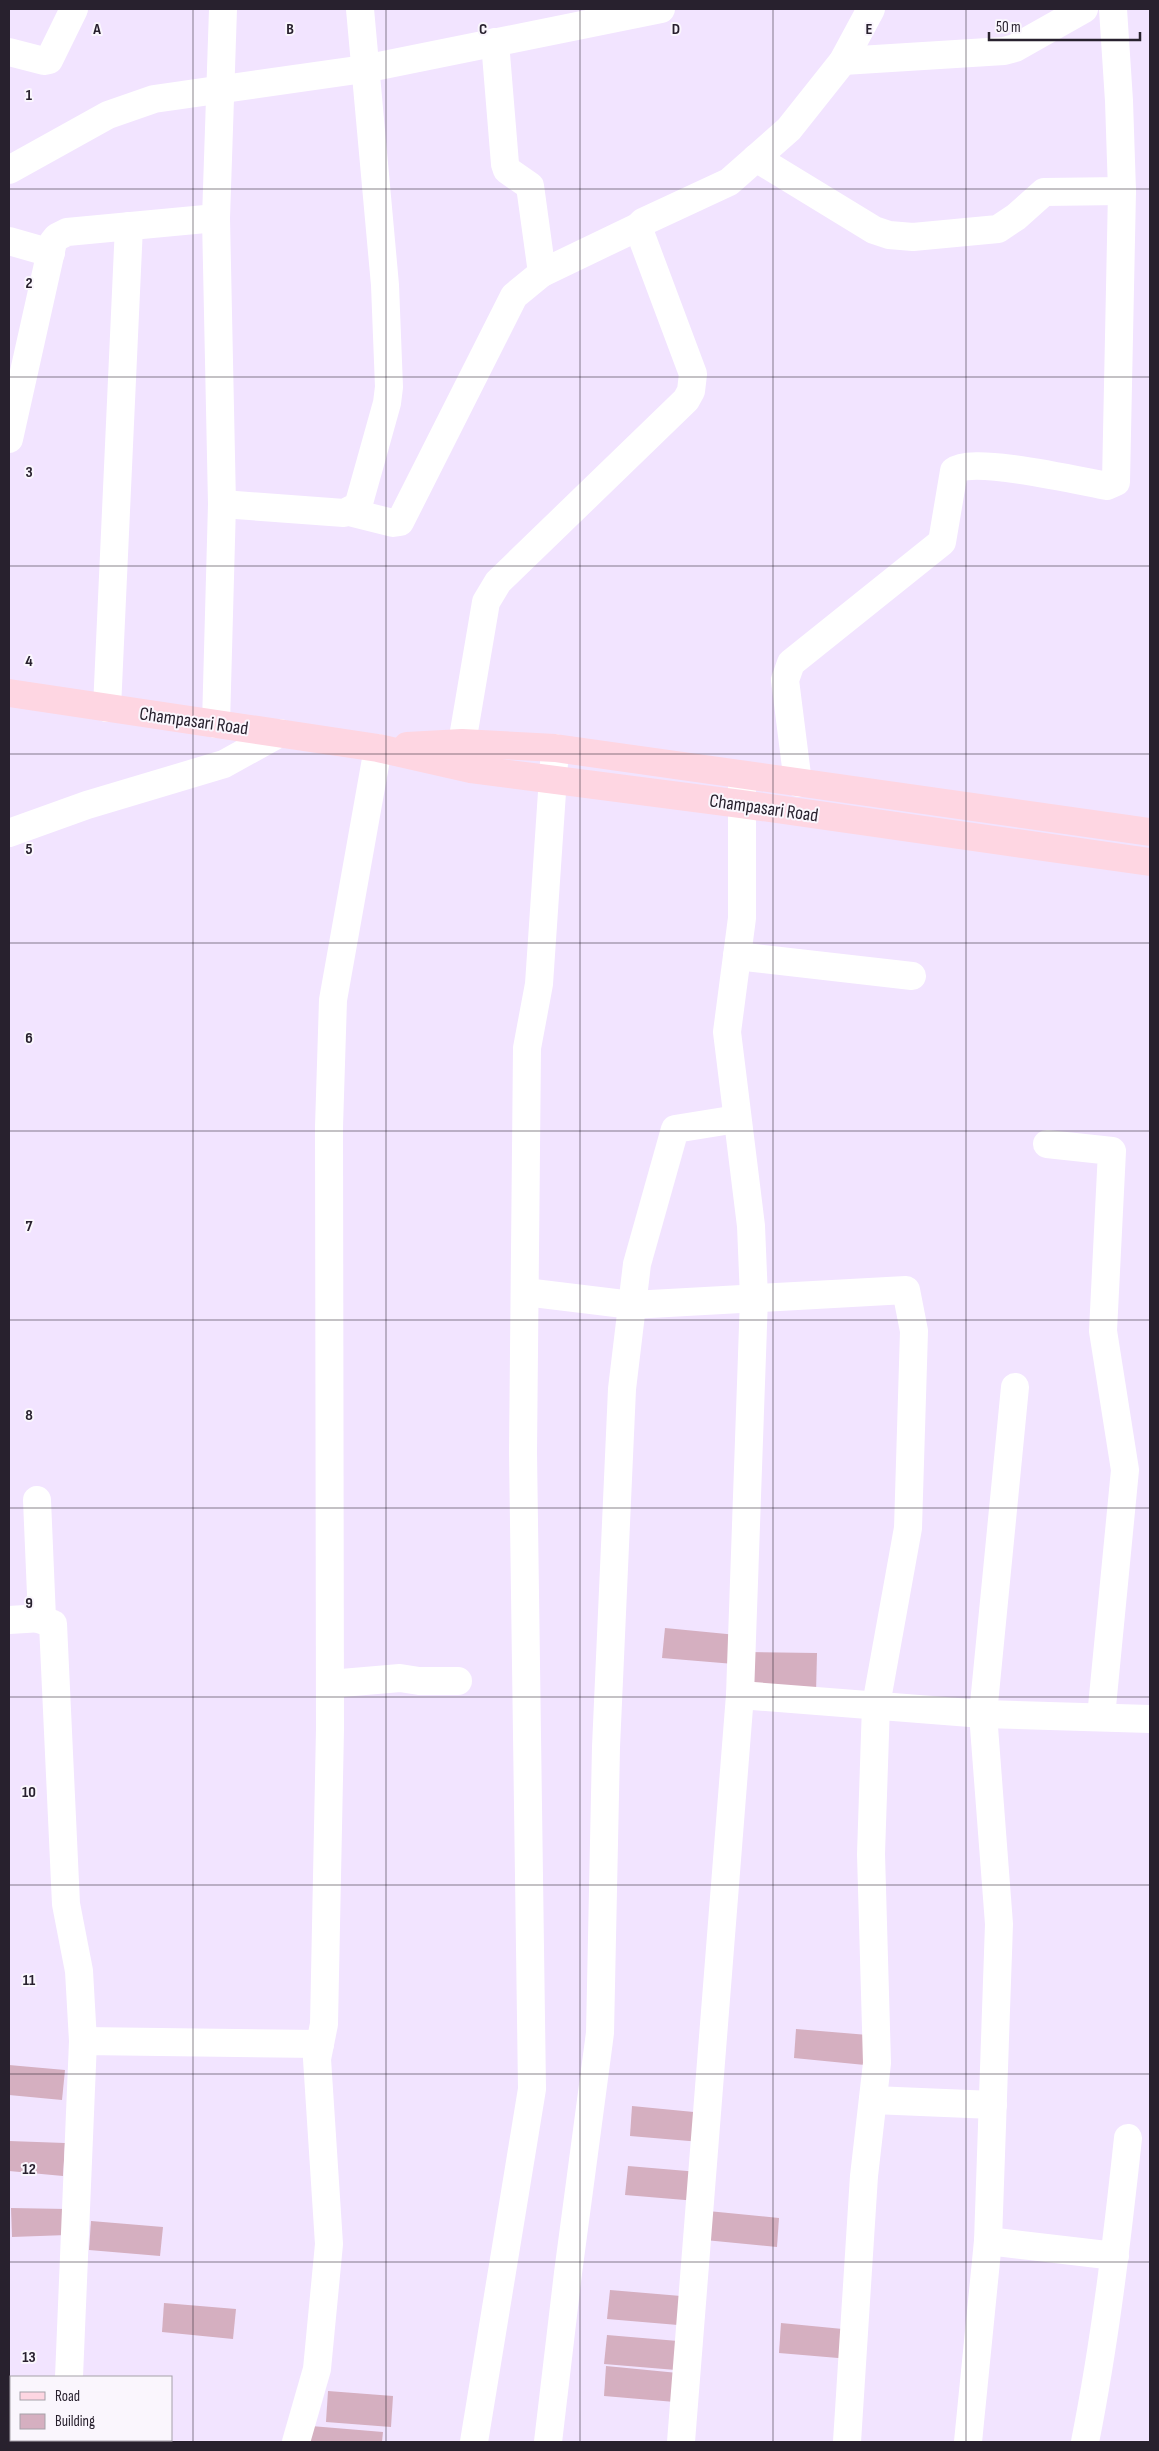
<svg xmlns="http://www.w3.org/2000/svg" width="1159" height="2451" font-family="'Sofia Sans Condensed',sans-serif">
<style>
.building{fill:#d5afc0}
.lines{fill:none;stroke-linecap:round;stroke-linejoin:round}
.minor{stroke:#fff;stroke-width:28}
.major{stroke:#fed6e2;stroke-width:28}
.grid{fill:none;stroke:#28212e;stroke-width:1;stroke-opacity:0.55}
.labels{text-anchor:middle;stroke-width:4;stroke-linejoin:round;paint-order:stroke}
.street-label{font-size:19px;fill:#28212e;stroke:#faf6fd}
.grid-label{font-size:16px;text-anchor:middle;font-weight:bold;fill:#28212e;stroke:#faf6fd;stroke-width:4;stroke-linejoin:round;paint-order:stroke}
</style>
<rect width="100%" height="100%" fill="#f2e4ff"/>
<g class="building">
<path d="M665,1628l72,7 -3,29 -72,-6z"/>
<path d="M748,1652l69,1 -1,40 -69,-1z"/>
<path d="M796,2029l72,6 -3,30 -71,-7z"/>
<path d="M9,2065l56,5 -3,30 -53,-5z"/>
<path d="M632,2106l72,7 -3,29 -71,-6z"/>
<path d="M9,2141l56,2 -2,33 -54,-5z"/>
<path d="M628,2166l71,6 -2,29 -72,-6z"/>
<path d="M11,2208l56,1v26l-55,2z"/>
<path d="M708,2211l71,7 -2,29 -72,-7z"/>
<path d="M91,2221l72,6 -3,29 -71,-6z"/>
<path d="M610,2290l71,6 -3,29 -71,-6z"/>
<path d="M164,2303l72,6 -3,30 -71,-7z"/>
<path d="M781,2323l72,7 -3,29 -71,-6z"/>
<path d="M607,2335l71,6 -2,29 -72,-6z"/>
<path d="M606,2366l72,7 -3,29 -71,-6z"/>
<path d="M328,2391l65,5 -2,31 -65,-5z"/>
<path d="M9,2418l2,1v21h50v2h-52z"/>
<path d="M311,2426l72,6 -1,10h-72z"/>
</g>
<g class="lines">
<g class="minor">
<path d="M495,42l10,122 2,6 23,16 12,87"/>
<path d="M9,52l35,9 5,-1 25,-51"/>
<path d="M843,61l161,-10 11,-3 69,-39"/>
<path d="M756,158l118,72 15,5 24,2 85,-8 18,-12 28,-25 78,-1"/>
<path d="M9,170l99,-55 46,-16 210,-30 297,-60"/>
<path d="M9,241l42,12"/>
<path d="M9,439l44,-197 4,-5 10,-5 149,-14"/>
<path d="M222,504l122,9 12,-6 3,-4 28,-100 2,-16 -4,-102 -25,-276"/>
<path d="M349,512l44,11 7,-1 114,-226 28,-23 96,-46"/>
<path d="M107,708l22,-482"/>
<path d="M216,724l6,-220 -6,-286 7,-209"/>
<path d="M462,743l24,-141 12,-20 188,-182 5,-9 2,-17 -55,-147 5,-5 86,-40 60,-53 54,-68 28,-52"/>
<path d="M798,783l-13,-103 6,-17 151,-121 12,-71c20,-15 125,10 153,15l9,-4 6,-291 -3,-90 -6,-92"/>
<path d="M9,833l78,-28 137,-41 56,-31"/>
<path d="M737,956l175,20"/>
<path d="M1047,1144l65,7 -9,180 22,139 -24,247"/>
<path d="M525,1292l107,13 274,-15 8,41 -6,197 -32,177 -5,149 6,209 -13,113 -17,266"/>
<path d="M36,1618l17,6 13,280 13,67 4,70"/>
<path d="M9,1620l33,-2 -5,-118"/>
<path d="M330,1684l70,-6 19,3h39"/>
<path d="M740,1695l243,19 167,5"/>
<path d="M873,2100l120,5"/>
<path d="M988,2241l127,15"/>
<path d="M69,2377l14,-336 237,3"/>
<path d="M67,2442v-2"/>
<path d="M296,2442l21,-73 12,-125 -12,-185 7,-35 6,-295 -1,-602 4,-127 45,-252"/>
<path d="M474,2442l58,-353 -9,-637 4,-404 12,-64 16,-236"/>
<path d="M548,2442l20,-169 32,-240 6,-286 16,-358 15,-125 38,-135 62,-10"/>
<path d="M681,2442l59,-747 14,-397 -3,-72 -24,-194 15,-114v-138"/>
<path d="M968,2442l20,-201 11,-317 -16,-210 32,-327"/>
<path d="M1085,2442c20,-100 32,-202 43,-304"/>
</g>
<g class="major">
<path d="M9,693l369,55 93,21 270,35 409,58"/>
<path d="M407,746l55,-3 93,5 595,84"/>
</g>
</g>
<path class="grid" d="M193,9v2433M386,9v2433M580,9v2433M773,9v2433M966,9v2433M9,189h1141M9,377h1141M9,566h1141M9,754h1141M9,943h1141M9,1131h1141M9,1320h1141M9,1508h1141M9,1697h1141M9,1885h1141M9,2074h1141M9,2262h1141"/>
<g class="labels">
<g class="street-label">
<text transform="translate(194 720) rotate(8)" y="7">Champasari Road</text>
<text transform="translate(764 807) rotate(8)" y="7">Champasari Road</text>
</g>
</g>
<g class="grid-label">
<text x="97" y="34">A</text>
<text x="290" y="34">B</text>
<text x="483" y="34">C</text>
<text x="676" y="34">D</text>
<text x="869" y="34">E</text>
<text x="29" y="100">1</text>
<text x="29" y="288">2</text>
<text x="29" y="477">3</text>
<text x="29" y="666">4</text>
<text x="29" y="854">5</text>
<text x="29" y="1043">6</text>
<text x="29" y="1231">7</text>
<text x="29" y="1420">8</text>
<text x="29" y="1608">9</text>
<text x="29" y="1797">10</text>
<text x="29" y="1985">11</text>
<text x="29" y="2174">12</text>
<text x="29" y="2362">13</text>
</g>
<rect width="1159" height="2451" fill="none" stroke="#28212e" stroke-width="20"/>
<rect x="10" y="2376" width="162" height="65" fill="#faf6fd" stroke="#a6a1aa"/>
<rect x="20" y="2392" width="25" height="8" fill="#fed6e2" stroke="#a6a1aa"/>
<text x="55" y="2401" font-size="15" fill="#28212e">Road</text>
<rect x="20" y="2414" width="25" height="15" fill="#d5afc0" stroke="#a6a1aa"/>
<text x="55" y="2426" font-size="15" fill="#28212e">Building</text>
<path d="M989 32v8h151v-8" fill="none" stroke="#28212e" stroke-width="2.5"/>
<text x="996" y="32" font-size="15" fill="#28212e" stroke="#faf6fd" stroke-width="4" paint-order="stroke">50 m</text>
</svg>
